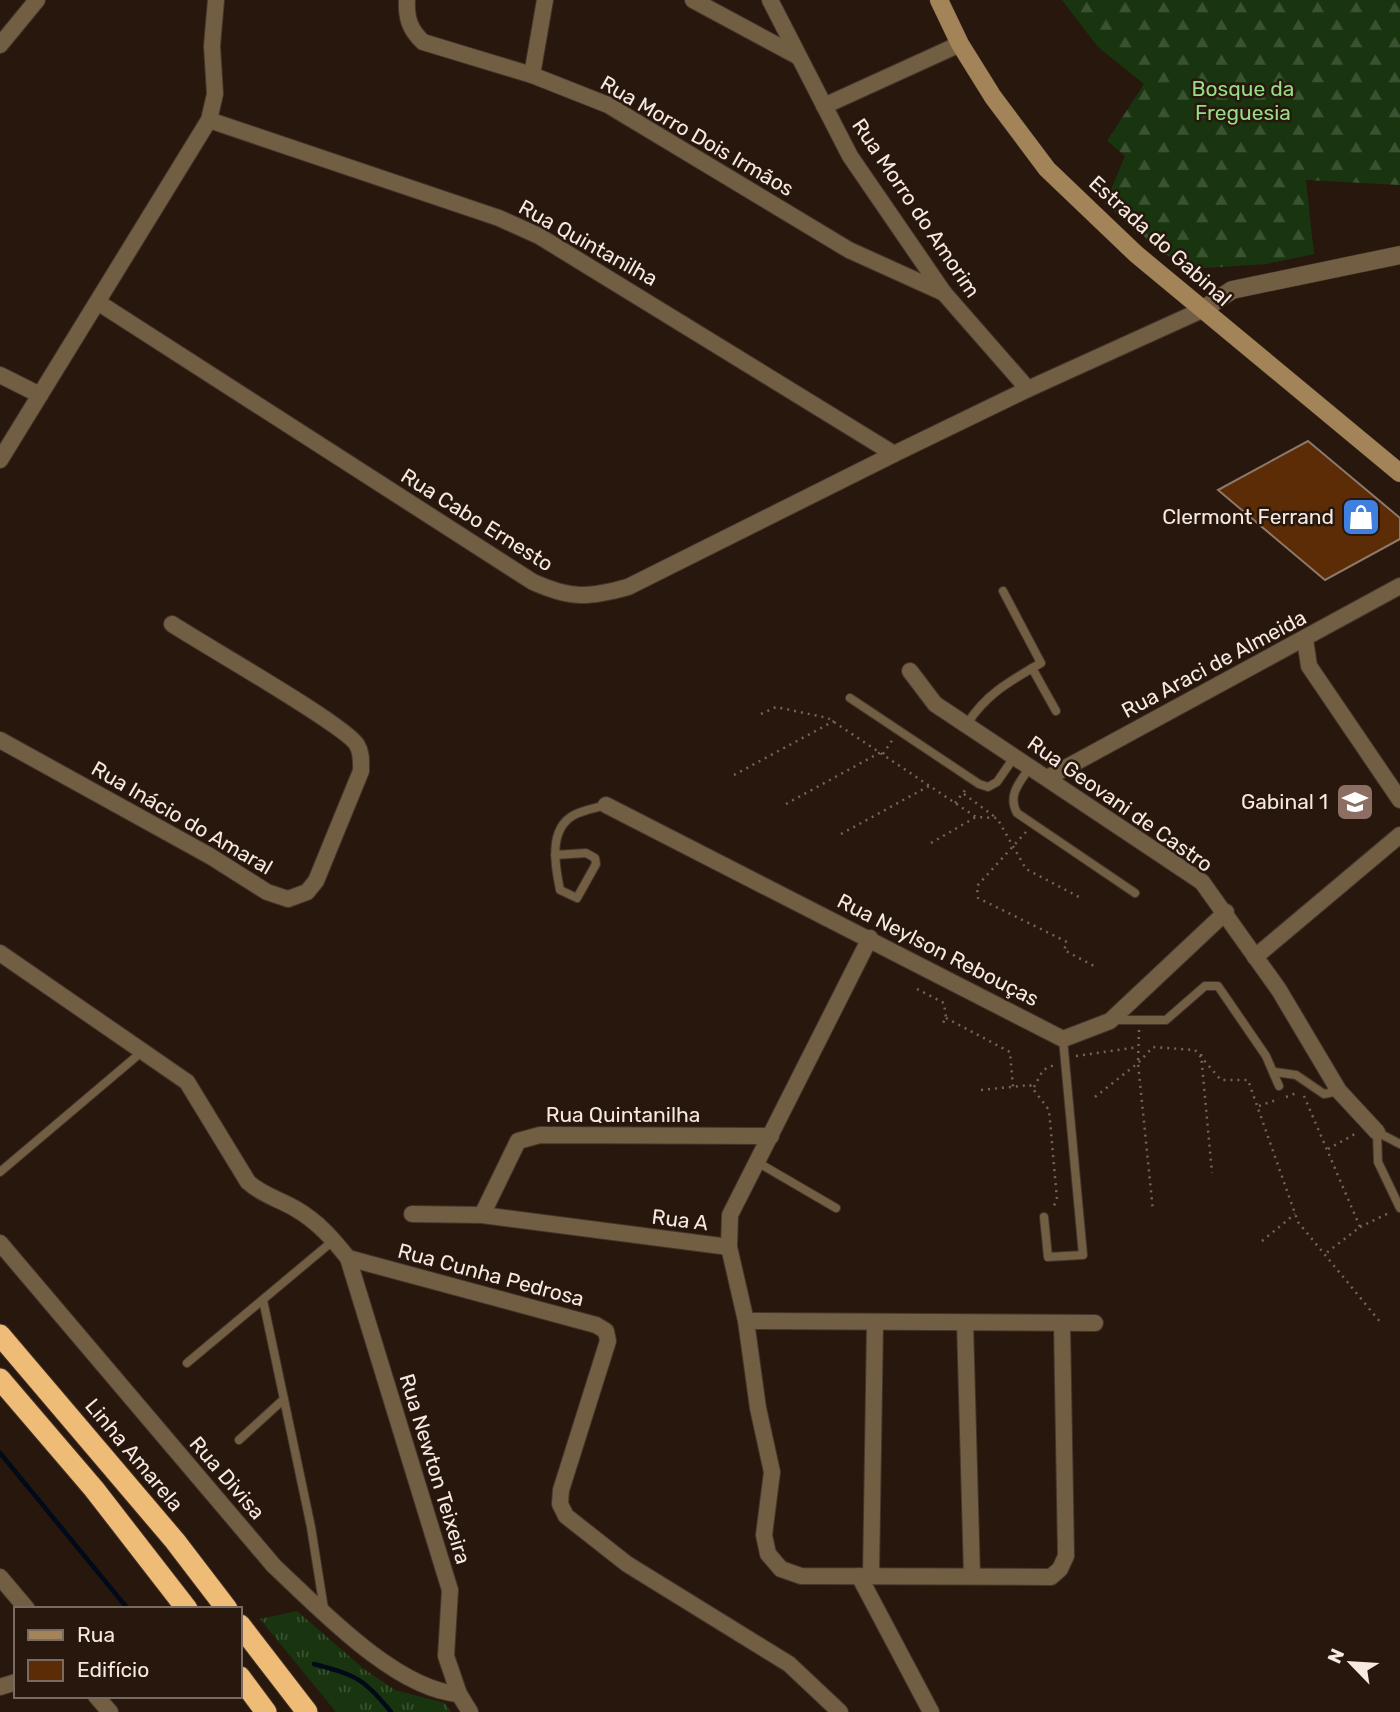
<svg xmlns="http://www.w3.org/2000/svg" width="1400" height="1712" font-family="Rubik,sans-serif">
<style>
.grass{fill:url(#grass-tufts)}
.forest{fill:url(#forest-firs)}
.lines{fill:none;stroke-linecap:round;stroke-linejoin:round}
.stream{stroke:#000a18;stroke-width:4.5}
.building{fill:#5b2c05;stroke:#8d786a;stroke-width:2}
.service-casing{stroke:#44342b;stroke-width:10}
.minor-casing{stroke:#44342b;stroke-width:18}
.tertiary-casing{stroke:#44342b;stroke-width:19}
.secondary-casing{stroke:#44342b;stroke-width:19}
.motorway-casing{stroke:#44342b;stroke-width:23}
.path{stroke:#74655c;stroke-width:2.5;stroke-dasharray:2 5;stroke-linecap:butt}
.service{stroke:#725e43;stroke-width:8}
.minor{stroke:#725e43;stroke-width:16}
.tertiary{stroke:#725e43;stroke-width:18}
.secondary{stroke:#a38458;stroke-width:18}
.motorway{stroke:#eebc76;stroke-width:21}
.labels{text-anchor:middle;stroke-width:5;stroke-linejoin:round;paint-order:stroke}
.park-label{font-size:21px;fill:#97dc86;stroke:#27170d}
.street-label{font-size:21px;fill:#f5e9e2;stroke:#27170d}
.poi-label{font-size:21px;fill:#f5e9e2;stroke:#27170d;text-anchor:end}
</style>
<defs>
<pattern id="grass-tufts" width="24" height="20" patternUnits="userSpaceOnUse" patternTransform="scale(1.75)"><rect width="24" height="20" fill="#183510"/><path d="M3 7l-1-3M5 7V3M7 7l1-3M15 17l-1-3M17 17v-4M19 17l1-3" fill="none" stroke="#3a5232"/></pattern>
<pattern id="forest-firs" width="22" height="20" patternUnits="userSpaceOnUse" patternTransform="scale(1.75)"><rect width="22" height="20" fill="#183510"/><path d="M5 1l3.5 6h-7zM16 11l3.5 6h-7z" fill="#3a5232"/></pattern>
</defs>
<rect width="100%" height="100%" fill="#27170d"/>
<path class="grass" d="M297,1611l67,58 31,21 50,13 6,9h-115l-76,-93z"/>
<path class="forest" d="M1062,0h338v185l-94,-5 8,74 -47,10 -77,5 -26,-16 -59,-49 20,-48 -18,-15 37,-57 -46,-37z"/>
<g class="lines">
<g class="stream">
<path d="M0,1453l128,156"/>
<path d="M314,1664c41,11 50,14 77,48"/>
</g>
</g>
<path class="building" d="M1308,441l92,77v21l-75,41 -107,-90z"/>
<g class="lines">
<defs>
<g id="service">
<path d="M1032,668l24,43"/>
<path d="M850,698l129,86 9,3 9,-5 18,-26"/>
<path d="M967,724c19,-30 43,-43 74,-61l-38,-72"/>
<path d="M1030,767c-10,15 -23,28 -13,46l118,80"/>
<path d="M555,855l31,-2 9,5 1,6 -19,34 -17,-8c-5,-24 -12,-61 14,-75 9,-5 22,-7 32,-10"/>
<path d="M1113,1020h53l39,-34h13l48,70 13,30"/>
<path d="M1275,1072l21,3 28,19 15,-3"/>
<path d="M1400,1144l-23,-12 1,30 22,46"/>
<path d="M757,1162l79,46"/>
<path d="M0,1172l144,-122"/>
<path d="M1044,1217l4,40 35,-2 -20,-216"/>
<path d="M263,1300l48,227 13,82"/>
<path d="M187,1363l147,-123"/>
<path d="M239,1440l45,-41"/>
</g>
<g id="minor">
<path d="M407,0c-1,18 3,30 16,42l109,33 76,30 241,145 95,43"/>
<path d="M693,0l106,57"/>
<path d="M770,0l80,156 94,137 84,96"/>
<path d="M0,45l37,-45"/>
<path d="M532,75l13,-75"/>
<path d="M824,106l136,-62"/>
<path d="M209,120l290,98 40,18 355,218 134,-65 174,-79"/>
<path d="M99,303l434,279c38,17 55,16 95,5l266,-133"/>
<path d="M0,375l40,20"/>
<path d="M0,460l209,-340 6,-26 -3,-48 4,-46"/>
<path d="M1305,639l4,27 91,134"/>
<path d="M910,671l25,33 267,178 77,108 60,101 38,41"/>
<path d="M0,740l210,116 57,36 21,7 19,-7 9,-11 45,-110c0,-9 1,-18 -4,-26 -10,-19 -155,-101 -185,-121"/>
<path d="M1047,778l353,-192"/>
<path d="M606,805l457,234 47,-18 116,-109"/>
<path d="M870,938l-140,277 -1,32 17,74 12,87 14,64 -8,63 4,19 13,15 20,7 250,1 9,-8 6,-13 -4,-232"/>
<path d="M0,953l187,129 61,100c14,13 31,17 48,27 22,13 36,29 52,49l248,67 10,6 2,10 -47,149 -1,14 6,12 61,48 162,100 51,48"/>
<path d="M1255,957l145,-122"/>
<path d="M412,1214l70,1 247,32"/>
<path d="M482,1215l36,-74 22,-6 231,1"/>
<path d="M0,1243l274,323c45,42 122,124 185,128"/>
<path d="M348,1258l102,332 -4,66 13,38 11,18"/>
<path d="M746,1321l349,2"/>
<path d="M965,1323l7,253"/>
<path d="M859,1576l72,136"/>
<path d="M871,1576l4,-253"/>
<path d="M0,1577l27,32"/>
<path d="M0,1687l16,-5"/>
<path d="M96,1696l14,16"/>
</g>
<path id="tertiary" d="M1202,310l30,-20 168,-35"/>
<path id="secondary" d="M939,0l21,44 33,53 54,72 89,85 264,219"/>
<g id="motorway">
<path d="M0,1335l175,206 52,68"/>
<path d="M0,1379l94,110 93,120"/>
<path d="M240,1625l67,87"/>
<path d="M240,1677l26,35"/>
</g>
</defs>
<use href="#service" class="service-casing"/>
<use href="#minor" class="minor-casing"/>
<use href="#tertiary" class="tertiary-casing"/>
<use href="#secondary" class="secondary-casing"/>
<use href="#motorway" class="motorway-casing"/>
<g class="path">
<path d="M761,714l15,-7 52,11 148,99 21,1 29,51 55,29"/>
<path d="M883,754l10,-15"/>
<path d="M734,775l100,-54"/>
<path d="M964,794l31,23"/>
<path d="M955,803l11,-14"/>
<path d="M786,804l95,-52"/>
<path d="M1026,832l-49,54 1,12 89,44 -3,8 30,16"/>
<path d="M841,834l88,-48"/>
<path d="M931,843l45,-26"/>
<path d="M917,989l27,14 2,15 -3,5"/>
<path d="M946,1018l64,34 3,35"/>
<path d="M1139,1030l-1,33 15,148"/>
<path d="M1201,1054l11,119"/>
<path d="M1076,1056l62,-9"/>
<path d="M1034,1087l9,-17 11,-5"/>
<path d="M981,1090l49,-5 19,25 8,89 -5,11"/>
<path d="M1304,1096l56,131 -35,27"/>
<path d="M1095,1097l43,-34 15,-16 42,3 26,30h27l50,142 83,101"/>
<path d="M1286,1097l13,-5"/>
<path d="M1259,1106l20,-7"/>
<path d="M1328,1149l27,-15"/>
<path d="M1360,1227l31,-15"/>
<path d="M1262,1241l33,-27"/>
</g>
<use href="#service" class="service"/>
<use href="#minor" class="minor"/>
<use href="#tertiary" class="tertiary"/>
<use href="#secondary" class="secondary"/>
<use href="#motorway" class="motorway"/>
</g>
<defs>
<symbol id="shop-square" viewBox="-11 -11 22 22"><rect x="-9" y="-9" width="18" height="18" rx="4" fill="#3f7fe0" stroke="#27170d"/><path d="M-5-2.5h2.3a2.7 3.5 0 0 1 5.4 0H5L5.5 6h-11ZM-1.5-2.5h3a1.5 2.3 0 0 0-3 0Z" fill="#fff"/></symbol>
<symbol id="school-square" viewBox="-11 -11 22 22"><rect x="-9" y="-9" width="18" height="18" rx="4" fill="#8d6e63" stroke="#27170d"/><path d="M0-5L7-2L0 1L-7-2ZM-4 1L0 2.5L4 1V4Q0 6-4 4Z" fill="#fff"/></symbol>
</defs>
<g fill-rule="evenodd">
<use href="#shop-square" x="1339" y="495" width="44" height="44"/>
<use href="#school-square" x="1333" y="780" width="44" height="44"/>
</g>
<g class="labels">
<g class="park-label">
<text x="1243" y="96">Bosque da<tspan x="1243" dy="24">Freguesia</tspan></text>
</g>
<g class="street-label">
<text transform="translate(697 136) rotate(30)" y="7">Rua Morro Dois Irmãos</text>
<text transform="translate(916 208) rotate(56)" y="7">Rua Morro do Amorim</text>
<text transform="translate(1160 241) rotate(42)" y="7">Estrada do Gabinal</text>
<text transform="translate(588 243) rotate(29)" y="7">Rua Quintanilha</text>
<text transform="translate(477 520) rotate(32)" y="7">Rua Cabo Ernesto</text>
<text transform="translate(1214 664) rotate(-28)" y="7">Rua Araci de Almeida</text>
<text transform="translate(1120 804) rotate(35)" y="7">Rua Geovani de Castro</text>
<text transform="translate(182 818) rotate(30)" y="7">Rua Inácio do Amaral</text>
<text transform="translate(938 950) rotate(27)" y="7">Rua Neylson Rebouças</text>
<text x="623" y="1122">Rua Quintanilha</text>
<text transform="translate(680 1220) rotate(7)" y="7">Rua A</text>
<text transform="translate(491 1275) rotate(15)" y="7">Rua Cunha Pedrosa</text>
<text transform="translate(134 1455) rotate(50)" y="7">Linha Amarela</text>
<text transform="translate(435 1469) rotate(73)" y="7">Rua Newton Teixeira</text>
<text transform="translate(227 1478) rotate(49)" y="7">Rua Divisa</text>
</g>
<g class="poi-label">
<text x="1334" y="524">Clermont Ferrand</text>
<text x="1328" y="809">Gabinal 1</text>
</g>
</g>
<rect x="14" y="1607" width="228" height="91" fill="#27170d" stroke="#796b62" stroke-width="2"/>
<rect x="28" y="1630" width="35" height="10" fill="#a38458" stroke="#796b62" stroke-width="2"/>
<text x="77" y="1642" font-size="21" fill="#f5e9e2">Rua</text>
<rect x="28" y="1660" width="35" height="21" fill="#5b2c05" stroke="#796b62" stroke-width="2"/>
<text x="77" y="1677" font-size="21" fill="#f5e9e2">Edifício</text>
<g transform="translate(1351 1663) rotate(295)" stroke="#27170d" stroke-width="5" paint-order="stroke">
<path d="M0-5L12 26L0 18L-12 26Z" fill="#f5e9e2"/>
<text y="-10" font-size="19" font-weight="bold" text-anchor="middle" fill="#f5e9e2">N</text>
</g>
</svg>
